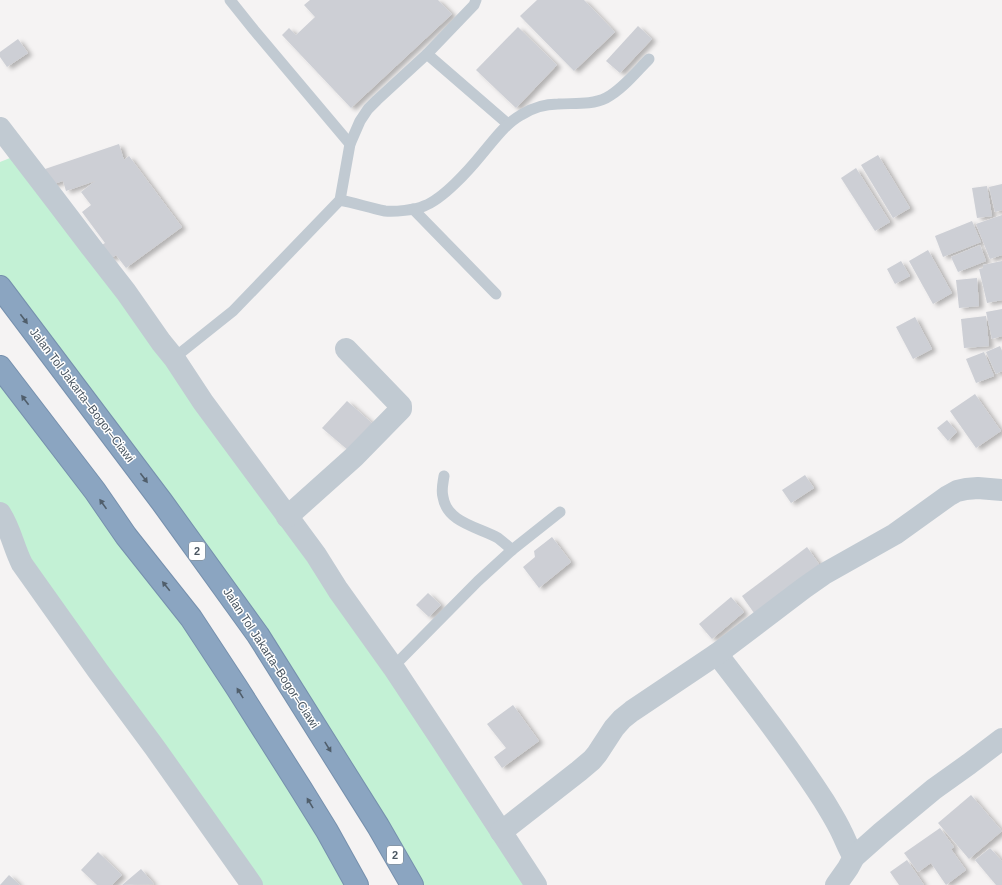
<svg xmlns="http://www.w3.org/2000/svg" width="1002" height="885" font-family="Helvetica,sans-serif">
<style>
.green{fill:#c3f1d5}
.building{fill:#cdcfd5;filter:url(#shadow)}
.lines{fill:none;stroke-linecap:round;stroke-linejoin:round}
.motorway-casing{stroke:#7690ad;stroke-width:24}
.service{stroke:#c1cad2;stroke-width:11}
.minor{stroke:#c1cad2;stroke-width:22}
.motorway{stroke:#8ba5c1;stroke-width:22}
.oneway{fill:#505e6b}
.labels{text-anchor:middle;stroke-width:3;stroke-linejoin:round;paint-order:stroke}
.shield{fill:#fff;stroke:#808990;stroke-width:1}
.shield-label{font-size:11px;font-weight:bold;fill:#4a5661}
.street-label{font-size:12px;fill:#4a5661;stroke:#fff}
</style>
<defs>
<filter id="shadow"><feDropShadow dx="4.5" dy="2.5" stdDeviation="2" flood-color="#0004"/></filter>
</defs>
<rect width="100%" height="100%" fill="#f5f3f3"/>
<g class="green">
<path d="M20,154l516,731h-124l-149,-243 -263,-352v-128z"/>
<path d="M0,367l126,169 227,349h-102l-251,-371z"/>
</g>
<g class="building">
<path d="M310,0h128l14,14 -101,94 -69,-73 7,-7 7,7 19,-18 -11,-12z"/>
<path d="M537,0h47l31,32 -41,39 -54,-55z"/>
<path d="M638,26l14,13 -32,34 -14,-12z"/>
<path d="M518,27l39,38 -41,43 -40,-38z"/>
<path d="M18,39l10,14 -21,14 -7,-10v-5z"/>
<path d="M119,144l5,16 5,-4 53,71 -56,41 -10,-13 -6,4 -10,-13 5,-3 -23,-31 9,-7 -10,-13 14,-11 -29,10 -3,-10 -13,4 -5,-16z"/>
<path d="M878,155l32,53 -17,10 -32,-53z"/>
<path d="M856,168l34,54 -15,9 -34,-53z"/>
<path d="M1002,184v26l-7,2 -6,-25z"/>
<path d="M987,186l5,30 -15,2 -5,-30z"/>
<path d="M1002,215v40l-12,4 -14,-35z"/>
<path d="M972,221l9,21 -38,15 -8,-21z"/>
<path d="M980,245l6,16 -28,11 -7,-15z"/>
<path d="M928,250l24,43 -19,11 -24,-43z"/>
<path d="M901,261l9,15 -15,8 -8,-15z"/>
<path d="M1002,261v39l-15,3 -8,-34 4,-1v-3z"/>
<path d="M977,278l2,28 -20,2 -3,-28z"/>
<path d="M1002,309v27l-10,3 -6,-27z"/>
<path d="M986,316l3,30 -25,2 -3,-29z"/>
<path d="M915,317l17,32 -19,10 -17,-32z"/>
<path d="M1000,346l2,5v20l-6,3 -10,-22z"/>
<path d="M984,352l10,24 -18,7 -10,-24z"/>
<path d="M975,394l26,37 -25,17 -26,-37z"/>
<path d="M347,401l26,23 -24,27 -27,-23z"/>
<path d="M947,420l10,12 -9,9 -11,-13z"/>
<path d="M805,475l9,13 -23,15 -9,-13z"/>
<path d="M552,537l19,25 -32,26 -16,-21 12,-10 -1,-6z"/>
<path d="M807,547l12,17 -65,49 -12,-17z"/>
<path d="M428,593l13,12 -12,12 -13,-12z"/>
<path d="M731,597l13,15 -32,27 -13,-15z"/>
<path d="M513,705l26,36 -37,27 -8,-11 12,-9 -19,-24z"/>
<path d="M971,795l31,36 -33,28 -31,-36z"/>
<path d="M940,828l14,19 -3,2 15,21 -20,15 -15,-22 -13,9 -14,-19z"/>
<path d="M990,848l12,13v24h-6l-21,-25z"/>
<path d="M98,852l24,23 -10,10h-15l-16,-15z"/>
<path d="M907,860l17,25h-25l-9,-13z"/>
<path d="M141,869l13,15 -32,1z"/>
<path d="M9,875l11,10h-20z"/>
</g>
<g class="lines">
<defs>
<g id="motorway">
<path d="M0,287l162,215 96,133 120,191 34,59"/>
<path d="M0,367l95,124 31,45 65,82 46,70 64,101 26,42 30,54"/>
</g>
</defs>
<use href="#motorway" class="motorway-casing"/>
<g class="service">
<path d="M230,0l24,30 96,114"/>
<path d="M427,54l81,70"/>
<path d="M340,200c15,3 30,8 45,11 9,1 31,-1 39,-5 19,-7 45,-36 58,-52 12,-14 23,-30 39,-39 11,-7 24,-11 37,-11 16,-1 34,1 48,-6 16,-8 31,-27 43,-39"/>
<path d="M413,209l83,85"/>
<path d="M174,358l59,-47 107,-111 10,-56 10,-23 8,-12 9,-9 50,-46 47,-49 2,-5"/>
<path d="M444,476c-1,7 -3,14 -1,21 4,26 36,30 55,41 5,4 10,8 14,12"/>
<path d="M393,667l85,-86 34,-31 48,-38"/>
</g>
<g class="minor">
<path d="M0,128l53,69 38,50 35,45 35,50 13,16 29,44 113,153 22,35 55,77 49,74 94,144"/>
<path d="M0,513c11,17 13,33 22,51l76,107 57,77 97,137"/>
<path d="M287,517l67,-60 47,-48v-3l-55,-57"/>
<path d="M717,654c37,48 74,96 107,147 6,10 13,21 18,32 4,8 7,17 12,24"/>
<path d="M501,832l78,-61 13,-11 5,-6 17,-26 8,-9 10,-8 85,-57 87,-66 20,-14 71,-40 53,-38 9,-5 9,-2 12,-1 24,2"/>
<path d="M836,885l12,-17 6,-11 27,-24 53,-44 35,-25 33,-25"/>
</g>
<use href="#motorway" class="motorway"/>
</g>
<defs><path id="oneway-solid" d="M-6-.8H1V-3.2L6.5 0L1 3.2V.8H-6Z"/></defs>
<g class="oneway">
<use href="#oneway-solid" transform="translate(24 319) rotate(53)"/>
<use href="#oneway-solid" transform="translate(25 400) rotate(-127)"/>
<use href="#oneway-solid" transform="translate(144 478) rotate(53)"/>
<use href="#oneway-solid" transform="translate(103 504) rotate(-125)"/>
<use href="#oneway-solid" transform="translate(166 586) rotate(-129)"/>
<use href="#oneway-solid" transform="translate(240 693) rotate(-122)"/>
<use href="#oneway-solid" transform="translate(328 747) rotate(58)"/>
<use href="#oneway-solid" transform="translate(310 803) rotate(-121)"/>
</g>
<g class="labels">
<g class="shield">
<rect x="189" y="542" width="16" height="18" rx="3"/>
<rect x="387" y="846" width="16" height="18" rx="3"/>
</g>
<g class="shield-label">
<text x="197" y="555">2</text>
<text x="395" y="859">2</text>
</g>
<g class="street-label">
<text transform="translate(82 395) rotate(53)" y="4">Jalan Tol Jakarta–Bogor–Ciawi</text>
<text transform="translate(271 658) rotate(57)" y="4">Jalan Tol Jakarta–Bogor–Ciawi</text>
</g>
</g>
</svg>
